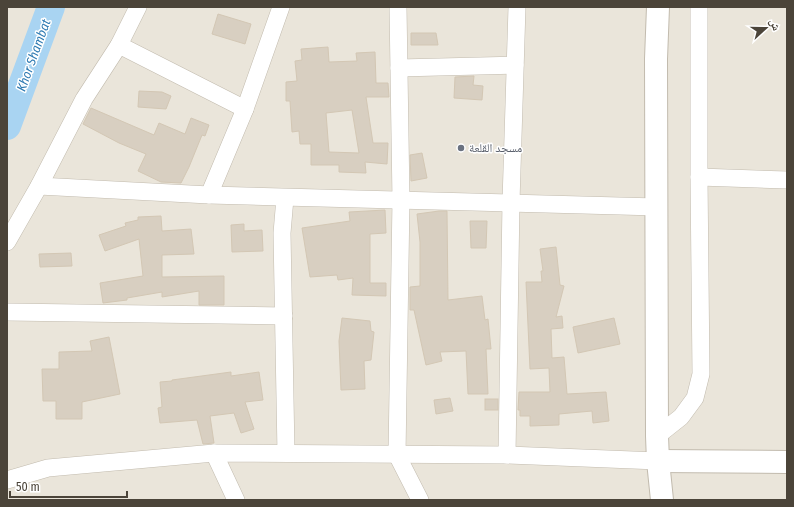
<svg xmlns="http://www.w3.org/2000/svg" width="794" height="507" font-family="'Fira Sans Condensed','Noto Naskh Arabic',sans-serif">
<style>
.residential{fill:#eae5da}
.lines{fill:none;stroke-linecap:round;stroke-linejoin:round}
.river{stroke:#a9d4f2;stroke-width:28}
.building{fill:#d8cfc1;stroke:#d3c7b4;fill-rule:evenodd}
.minor-casing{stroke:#c2bbae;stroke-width:18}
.tertiary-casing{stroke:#c2bbae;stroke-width:24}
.minor{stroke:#fff;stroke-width:17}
.tertiary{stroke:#fff;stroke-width:22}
.worship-dot{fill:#6b7280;stroke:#fff;stroke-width:1.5}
.labels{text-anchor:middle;stroke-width:3;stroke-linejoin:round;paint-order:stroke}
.worship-label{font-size:12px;fill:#5b616d;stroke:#fff;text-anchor:start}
.water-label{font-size:13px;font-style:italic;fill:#2e7ab2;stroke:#fff}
</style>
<rect width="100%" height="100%" fill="#f6f3ec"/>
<rect class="residential" x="7" y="7" width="780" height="493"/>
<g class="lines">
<path class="river" d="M7,126l44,-119"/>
</g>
<g class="building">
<path d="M218,14l33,10 -6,20 -33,-10z"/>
<path d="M411,33h25l2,12h-27z"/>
<path d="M328,47l1,15 28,-1 -1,-8 19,-1 1,31h12l1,14h-23l7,46h15l-1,21 -22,-2 1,11 -27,-1v-7h-28v-21h-11l-1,-13 -7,1 -2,-31h-4v-19l11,-1 -2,-20 7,-1 -1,-11zM352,110l7,43 -30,-1 -3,-39z"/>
<path d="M474,76l-1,9 10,1 -1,14 -28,-2 1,-21z"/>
<path d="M139,91l23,1 9,4 -5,13 -28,-2z"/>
<path d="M91,108l63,27 5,-12 26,11 6,-16 18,7 -4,11 -3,-1 -13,32 -8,16 -20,-1 -23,-11 8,-17 -27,-11 -36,-19z"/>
<path d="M422,153l5,25 -16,3 -1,-26z"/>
<path d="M385,210l1,23 -16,1v49h16v13l-34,-1 1,-17 -15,2 -1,-5 -27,2 -8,-49 48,-7 -1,-9z"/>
<path d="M439,211h8l1,89 34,-4 3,24 3,-1 3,30h-5l2,45h-20l-2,-43 -26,1 2,9 -16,4 -12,-55h-4v-23l10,-1v-44l-3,-28z"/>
<path d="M161,216l1,15 29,-2 3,25 -32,1v22l62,-1v29h-25v-14l-37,6v-5l-35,6v2l-24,3 -3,-20 43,-7 -4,-37 -34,12 -6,-16 27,-9 -1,-3 13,-3v-3z"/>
<path d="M470,221h17l-1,27h-15z"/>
<path d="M244,224v7l18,-1 1,21 -31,1 -1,-27z"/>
<path d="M556,247l4,38 4,1 -8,31 6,-1 1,12 -12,1 1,29 12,-1 3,37 39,-2 3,29 -16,2 -1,-12 -33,3v11l-29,1v-10h-10v-6h-2l1,-18h31l-1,-24 -19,1 -4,-87h16l-1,-11h2l-3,-22z"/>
<path d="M71,253l1,13 -32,1 -1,-13z"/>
<path d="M342,318l28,3 1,10 3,1 -3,28 -7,1 1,28 -24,1 -2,-49z"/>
<path d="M614,318l6,26 -42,9 -5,-26z"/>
<path d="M109,337l11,57 -38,8v17h-26v-18h-13l-1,-32h17v-17l33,-1 -2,-10z"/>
<path d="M231,372v4l28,-4 4,28 -18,2 9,27 -13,4 -7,-20 -24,3 4,27 -11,1 -6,-24 -37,3 -2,-15 4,-1 -2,-25 12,-1v-1z"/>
<path d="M450,398l3,13 -17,3 -2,-14z"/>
<rect x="485" y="399" width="13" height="11"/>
</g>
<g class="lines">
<defs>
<g id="minor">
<path d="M398,7l3,193 -4,255 23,45"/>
<path d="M119,45l126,64"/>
<path d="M399,68l116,-3"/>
<path d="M699,177l88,3"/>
<path d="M39,186l170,9 448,12"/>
<path d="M209,195l36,-86 36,-102"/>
<path d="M285,198l-3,35 4,220"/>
<path d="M7,242l32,-56 45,-87 35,-54 19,-38"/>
<path d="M7,312l277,4"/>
<path d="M657,436l24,-19 14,-19 6,-24 -2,-197v-170"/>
<path d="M214,453l22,47"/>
<path d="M507,455l4,-253 6,-195"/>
<path d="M7,480l41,-12 166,-15 293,2 151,6"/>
</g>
<g id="tertiary">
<path d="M658,7l-2,52 1,377 1,25 4,39"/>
<path d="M658,461l129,1"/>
</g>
</defs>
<use href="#minor" class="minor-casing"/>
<use href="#tertiary" class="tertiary-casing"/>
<use href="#minor" class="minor"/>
<use href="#tertiary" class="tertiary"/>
</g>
<circle class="worship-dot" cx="461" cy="148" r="4"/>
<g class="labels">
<g class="worship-label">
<text x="469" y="152">مسجد القلعة</text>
</g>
<g class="water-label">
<text transform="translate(33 55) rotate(-70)" y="5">Khor Shambat</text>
</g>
</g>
<rect width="794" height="507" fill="none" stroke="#4b4439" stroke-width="16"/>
<g transform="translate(766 28) rotate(69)" stroke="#ffffff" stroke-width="3" paint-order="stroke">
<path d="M0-3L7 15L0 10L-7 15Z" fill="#4b4439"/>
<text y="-6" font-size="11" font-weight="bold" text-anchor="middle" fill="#4b4439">ش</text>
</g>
<path d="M10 491v6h117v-6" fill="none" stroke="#4b4439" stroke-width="2"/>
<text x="16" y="491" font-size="12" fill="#4b4439" stroke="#ffffff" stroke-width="3" paint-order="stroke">50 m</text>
</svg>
